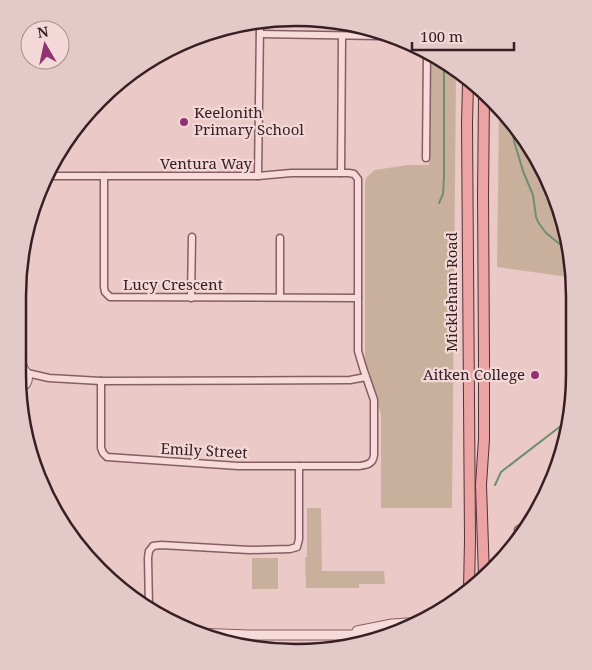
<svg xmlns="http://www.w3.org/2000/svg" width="592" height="670" font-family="'Noto Serif',serif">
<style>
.green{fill:#c9b09c}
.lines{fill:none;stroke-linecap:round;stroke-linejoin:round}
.stream{stroke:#6f8e72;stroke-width:2}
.minor-casing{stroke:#865e63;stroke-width:9}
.tertiary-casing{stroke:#865e63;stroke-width:11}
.primary-casing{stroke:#543238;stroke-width:12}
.minor{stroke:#f7dbda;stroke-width:6}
.tertiary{stroke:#f7dbda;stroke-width:9}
.primary{stroke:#eba4a3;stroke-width:10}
.poi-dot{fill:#913272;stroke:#f3d8d7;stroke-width:2}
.labels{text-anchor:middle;stroke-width:4.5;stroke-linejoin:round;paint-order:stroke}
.poi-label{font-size:15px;fill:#372025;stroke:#f3d8d7;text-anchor:start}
.street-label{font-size:15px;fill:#372025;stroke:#f3d8d7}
.rim{fill:none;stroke:#372025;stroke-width:2.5}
</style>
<rect width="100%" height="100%" fill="#ebc9c7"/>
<g class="green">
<path d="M430,53l5,2 21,18 -4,435h-71v-94l-6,-19 -10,-28v-185l2,-5 8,-7 32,-5h22z"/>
<path d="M499,111l18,15 48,98 3,53 -71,-10z"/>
<path d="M307,508h14l1,63h62l1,13h-26v4h-53l-1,-31h2z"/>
<rect x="252" y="558" width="26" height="31"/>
</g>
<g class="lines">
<g class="stream">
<path d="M511,121l3,20 9,30 10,24 3,22 2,5 8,11 20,16"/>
<path d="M439,203l4,-9 1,-17v-114"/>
<path d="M495,485l6,-13 65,-50"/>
</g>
<defs>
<g id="minor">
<path d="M260,34l119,2"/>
<path d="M426,158l1,-106"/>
<path d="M341,173l1,-137"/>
<path d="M48,176h210l33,-3h58l5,1 4,5v172l5,17 11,32v55c-1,9 -7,10 -15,11h-121l-131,-9 -4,-4 -2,-5v-67"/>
<path d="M104,176v111l1,5 5,5 248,1"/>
<path d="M258,176l2,-151"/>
<path d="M280,297v-59"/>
<path d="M191,298l1,-61"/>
<path d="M27,373l22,5 52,3 249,-1 16,-3"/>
<path d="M518,530l7,-5"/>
<path d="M149,608l-1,-50 1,-7 4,-5 8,-1 88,5 41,-1 7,-2 2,-8v-73"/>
<path d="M248,635v13"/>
</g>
<g id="tertiary">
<path d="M18,351l5,18"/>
<path d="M18,368l6,2c6,7 4,15 -5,18"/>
<path d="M357,631l35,-7 31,-2"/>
<path d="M196,633l52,2h121l28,-3"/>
</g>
<g id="primary">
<path d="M468,84l-1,39 3,416 -1,51"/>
<path d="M484,98l-1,97 1,161v83l-3,46 3,92"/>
<path d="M421,622l3,-2"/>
</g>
</defs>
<use href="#minor" class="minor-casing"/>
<use href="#tertiary" class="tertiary-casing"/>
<use href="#primary" class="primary-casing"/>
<use href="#minor" class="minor"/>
<use href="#tertiary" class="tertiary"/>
<use href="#primary" class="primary"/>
</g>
<g class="poi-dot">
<circle cx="184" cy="122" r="5"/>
<circle cx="535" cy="375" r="5"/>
</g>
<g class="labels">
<g class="poi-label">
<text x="194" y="118">Keelonith<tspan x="194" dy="17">Primary School</tspan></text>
<text x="525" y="380" text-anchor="end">Aitken College</text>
</g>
<g class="street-label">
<text x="206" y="169">Ventura Way</text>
<text x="173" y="290">Lucy Crescent</text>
<text transform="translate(452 292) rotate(-90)" y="5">Mickleham Road</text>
<text transform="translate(204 451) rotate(3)" y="5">Emily Street</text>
</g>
</g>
<path d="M0 0H592V670H0ZM296 26H296A270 270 0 0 1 566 296V374A270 270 0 0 1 296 644H296A270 270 0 0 1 26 374V296A270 270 0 0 1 296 26Z" fill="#e4c9c9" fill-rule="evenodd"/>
<path class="rim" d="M296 26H296A270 270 0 0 1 566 296V374A270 270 0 0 1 296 644H296A270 270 0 0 1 26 374V296A270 270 0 0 1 296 26Z"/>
<g transform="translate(45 45) rotate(351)"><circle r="24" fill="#f3d8d7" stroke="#a88e90"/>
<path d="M0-4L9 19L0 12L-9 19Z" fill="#913272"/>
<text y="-8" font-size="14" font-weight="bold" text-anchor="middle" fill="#372025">N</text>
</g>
<path d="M412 42v8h102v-8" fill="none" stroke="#372025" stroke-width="2.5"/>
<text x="420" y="42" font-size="15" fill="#372025" stroke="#f3d8d7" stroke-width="4" paint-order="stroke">100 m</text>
</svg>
